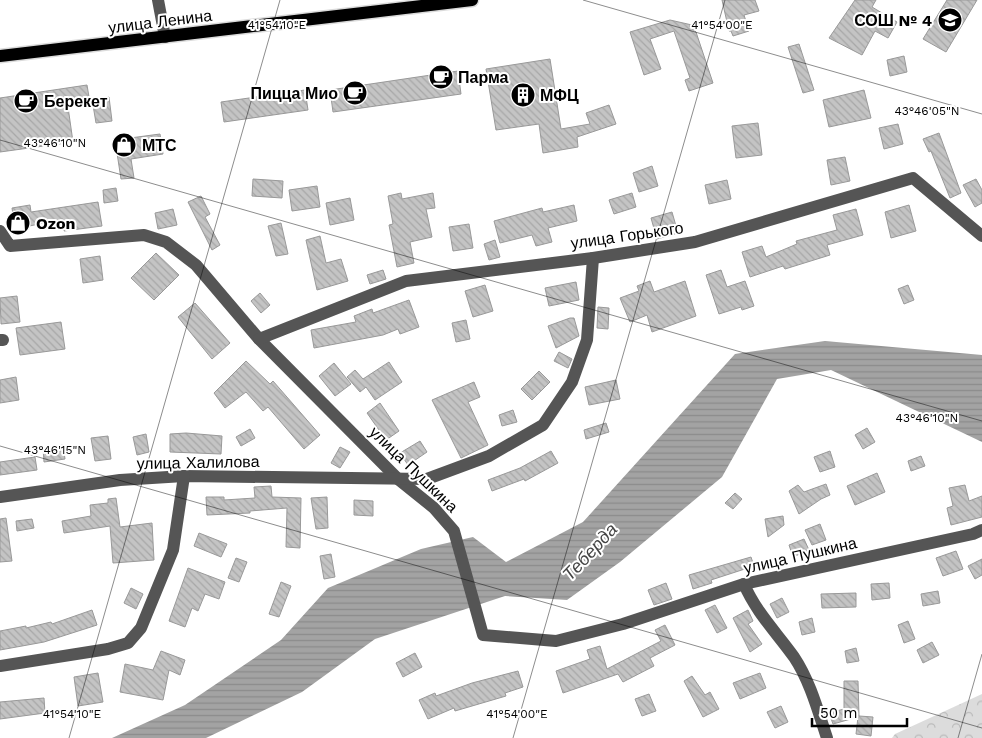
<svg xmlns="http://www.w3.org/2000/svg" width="982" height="738" font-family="'Work Sans',sans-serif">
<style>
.forest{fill:url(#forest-crowns)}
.water{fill:url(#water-rules)}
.building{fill:url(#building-back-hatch);stroke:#999}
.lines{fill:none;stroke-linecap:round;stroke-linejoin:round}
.major-casing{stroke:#dbdbdb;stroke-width:15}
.minor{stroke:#555;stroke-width:12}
.major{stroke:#000;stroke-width:12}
.ticks{fill:none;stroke:#000;stroke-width:1;stroke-opacity:0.45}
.labels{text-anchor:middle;stroke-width:4;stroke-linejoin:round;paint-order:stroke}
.poi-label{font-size:16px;font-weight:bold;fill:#000;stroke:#fff;text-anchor:start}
.street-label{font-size:16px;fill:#000;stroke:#fff}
.water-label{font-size:18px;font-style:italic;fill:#444;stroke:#fff}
.ticks-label{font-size:12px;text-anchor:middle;fill:#000;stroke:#fff;stroke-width:4;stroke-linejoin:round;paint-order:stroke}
</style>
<defs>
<pattern id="forest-crowns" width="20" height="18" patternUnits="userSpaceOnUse" patternTransform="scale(1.25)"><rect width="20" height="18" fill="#dcdcdc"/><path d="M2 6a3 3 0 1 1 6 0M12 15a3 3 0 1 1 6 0" fill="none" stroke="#bbb"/></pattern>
<pattern id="water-rules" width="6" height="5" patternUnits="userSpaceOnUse" patternTransform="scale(1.25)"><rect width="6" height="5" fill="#a3a3a3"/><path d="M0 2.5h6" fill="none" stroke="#8b8b8b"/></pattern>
<pattern id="building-back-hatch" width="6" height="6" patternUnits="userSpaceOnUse" patternTransform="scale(1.25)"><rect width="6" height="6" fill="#c4c4c4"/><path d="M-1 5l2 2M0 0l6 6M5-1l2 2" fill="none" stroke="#a7a7a7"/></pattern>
</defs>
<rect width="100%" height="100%" fill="#fff"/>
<path class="forest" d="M982,694v44h-90l3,-4z"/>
<path class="water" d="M825,341l157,14v87l-151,-72 -54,9 -55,98 -102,85 -53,38 -62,-4 -130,43 -73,53 -96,46h-94l73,-33 96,-65 47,-52 93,-39 52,-12 33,25 77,-40 152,-168z"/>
<g class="building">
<path d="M722,0h33l4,11 -15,4 5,16 -16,5 -2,-5h-2z"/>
<path d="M855,0h21l-4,7 25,15 -9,16 -13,-7 -13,24 -33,-17z"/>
<path d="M947,0h30l-31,52 -23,-13z"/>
<path d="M670,20l22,5 -3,1 7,6 17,51 -24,8 -4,-11 5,-2 -16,-47 -24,8 11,30 -17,6 -14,-43z"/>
<path d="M799,44l15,46 -11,3 -15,-46z"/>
<path d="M904,56l3,16 -17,4 -3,-16z"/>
<path d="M550,59l11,70 29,-5 -4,-11 23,-8 7,19 -39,13 1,10 -35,6 -4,-29 -43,6 -10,-61z"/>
<path d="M458,71l3,23 -128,18 -3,-22z"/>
<path d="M87,85l2,12 -22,3 6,42 -73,10v-54z"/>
<path d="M305,90l3,20 -84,12 -3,-20z"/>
<path d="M864,90l7,28 -42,9 -6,-27z"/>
<path d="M109,97l3,24 -16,2 -4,-24z"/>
<path d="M758,123l4,32 -26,3 -4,-32z"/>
<path d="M898,124l5,20 -19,5 -5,-21z"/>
<path d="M939,133l22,60 -11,5 -19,-47 -2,1 -6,-13z"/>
<path d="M160,134l3,20 -32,5 3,19 -13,1 -6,-39z"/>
<path d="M845,157l5,24 -19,4 -4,-25z"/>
<path d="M652,166l6,20 -19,6 -6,-19z"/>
<path d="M253,179l30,2 -1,17 -30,-2z"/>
<path d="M976,179l6,11v13l-7,4 -12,-22z"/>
<path d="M727,180l4,19 -22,5 -4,-19z"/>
<path d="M317,186l3,21 -28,4 -3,-21z"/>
<path d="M116,188l2,13 -14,2 -1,-13z"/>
<path d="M401,193l1,6 31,-6 2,15 -9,1 6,28 -22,5 4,21 -17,4 -8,-42 4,-1 -5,-28z"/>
<path d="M632,193l4,14 -22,7 -5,-14z"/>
<path d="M201,196l9,18 -5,3 15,28 -8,5 -24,-48z"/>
<path d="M350,198l4,22 -24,5 -4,-22z"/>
<path d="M98,202l4,24 -38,5 -1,-12 -48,10 -3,-21 18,-3 1,7z"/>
<path d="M574,205l3,16 -29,7 4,14 -16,4 -4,-11 -32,8 -6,-22 48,-13 1,4z"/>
<path d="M909,205l7,26 -25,7 -6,-26z"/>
<path d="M173,209l4,16 -19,4 -3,-16z"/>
<path d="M856,209l7,26 -36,10 3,10 -45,14 -2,-3 -33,11 -8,-25 20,-6 4,11 31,-13 -1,-3 41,-11 -4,-15z"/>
<path d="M672,212l6,21 -21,6 -6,-21z"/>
<path d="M281,223l7,31 -12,2 -8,-30z"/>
<path d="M469,224l4,24 -20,3 -4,-24z"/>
<path d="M320,236l6,27 15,-4 7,22 -31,9 -11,-50z"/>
<path d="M495,240l5,17 -11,3 -5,-16z"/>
<path d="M156,253l23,22 -25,25 -23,-22z"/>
<path d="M100,256l3,24 -20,3 -3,-24z"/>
<path d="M383,270l3,9 -16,5 -3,-9z"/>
<path d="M721,270l6,17 18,-6 9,25 -12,4 -1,-3 -22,7 -13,-39z"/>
<path d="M650,281l4,11 31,-11 11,35 -44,16 -5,-17 -17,7 -10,-24 19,-7 -2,-5z"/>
<path d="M576,282l3,18 -30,6 -4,-18z"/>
<path d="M485,285l8,26 -20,6 -8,-26z"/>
<path d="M908,285l6,15 -10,4 -6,-15z"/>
<path d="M260,293l10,12 -9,8 -10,-12z"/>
<path d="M17,296l3,26 -19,2 -1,-26z"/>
<path d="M409,300l10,27 -19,7 -2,-5 -15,6 -69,13 -3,-18 45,-8 -2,-6 18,-7 1,4z"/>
<path d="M195,303l35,40 -18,16 -34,-42z"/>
<path d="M598,307l11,1 -1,21 -11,-1z"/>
<path d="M570,318h4l5,18 -23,12 -8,-22z"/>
<path d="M466,320l4,19 -14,3 -4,-19z"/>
<path d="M61,322l4,27 -45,6 -4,-27z"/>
<path d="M559,352l13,7 -4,9 -14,-7z"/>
<path d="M246,361l24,23 3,-3 47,54 -16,14 -36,-42 -5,4 -17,-19 -21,16 -11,-15z"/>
<path d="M389,362l13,20 -27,18 -9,-13 -6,5 -13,-15 8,-7 8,9z"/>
<path d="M334,363l17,21 -16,12 -16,-20z"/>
<path d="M539,371l11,11 -18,18 -11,-11z"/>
<path d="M16,377l3,23 -19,3v-23z"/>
<path d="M616,380l4,19 -31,6 -4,-18z"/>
<path d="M474,382l6,15 -12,5 20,43 -27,13 -29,-58z"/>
<path d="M380,403l19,28 -13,9 -19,-27z"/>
<path d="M513,410l4,12 -15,4 -3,-11z"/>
<path d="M606,423l3,9 -23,7 -2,-9z"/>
<path d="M867,428l8,14 -12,7 -8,-14z"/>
<path d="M250,429l5,9 -14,8 -5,-9z"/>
<path d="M186,433l36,3 -1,18 -51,-2v-18z"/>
<path d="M146,434l3,18 -12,3 -4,-18z"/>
<path d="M108,436l3,23 -16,2 -4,-23z"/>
<path d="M420,441l7,11 -19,13 -8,-12z"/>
<path d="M63,445l2,14 -21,3 -1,-14z"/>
<path d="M340,447l10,5 -10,16 -9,-5z"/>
<path d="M551,451l7,12 -33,18 -1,-2 -32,12 -4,-11 32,-12z"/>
<path d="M830,451l5,16 -15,5 -6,-15z"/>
<path d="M921,456l4,10 -14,5 -3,-10z"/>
<path d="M35,457l2,13 -37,5v-13z"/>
<path d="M877,473l8,19 -30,13 -8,-19z"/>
<path d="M826,484l4,11 -9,4 -22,15 -10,-23 9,-6 6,7z"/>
<path d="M965,485l4,16 13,-5v21l-31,8 -4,-17 6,-2 -4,-18z"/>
<path d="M271,486l1,11 29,1 -1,50 -14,-1 1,-39 -37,3v2l-43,2 -1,-18h18v3l31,-2 -1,-11z"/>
<path d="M735,493l7,6 -9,10 -8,-6z"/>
<path d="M327,497l1,31 -12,1 -5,-31z"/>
<path d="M116,498l4,29 32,-4 2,37 -41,3 -3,-37 -46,7 -2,-12 29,-5 -1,-11 18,-2v-4z"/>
<path d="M354,500l19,1v15l-19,-1z"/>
<path d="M783,516l1,9 -16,12 -3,-18z"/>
<path d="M6,518l6,43 -12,1v-43z"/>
<path d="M32,519l2,9 -17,3 -1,-10z"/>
<path d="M820,524l6,16 -14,5 -7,-15z"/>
<path d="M199,533l28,11 -6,13 -27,-11z"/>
<path d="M804,539l5,11 -16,7 -4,-12z"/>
<path d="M956,551l7,18 -20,7 -7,-18z"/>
<path d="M331,554l4,23 -11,2 -4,-23z"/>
<path d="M751,557l3,9 -43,14 1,3 -19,6 -4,-14z"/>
<path d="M236,558l11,4 -8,20 -11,-4z"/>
<path d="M982,559v16l-7,4 -7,-13z"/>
<path d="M188,568l37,14 -6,17 -14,-5 -7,17 -6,-3 -7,19 -16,-6z"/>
<path d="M281,582l10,4 -12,31 -10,-3z"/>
<path d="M666,583l6,16 -18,6 -6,-15z"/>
<path d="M889,583l1,15 -18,2 -1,-16z"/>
<path d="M131,588l12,6 -7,15 -12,-6z"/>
<path d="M938,591l2,12 -17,3 -2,-12z"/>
<path d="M856,593v14l-34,1 -1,-14z"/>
<path d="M782,598l7,14 -12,6 -7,-14z"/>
<path d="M715,605l12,23 -10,5 -12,-23z"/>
<path d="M92,610l5,15 -53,17 -44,8v-19l26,-5v2l25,-6 1,2z"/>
<path d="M748,610l5,11 -5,3 14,20 -12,8 -17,-34z"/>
<path d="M812,618l3,14 -13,3 -3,-13z"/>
<path d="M908,621l7,18 -11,4 -6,-18z"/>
<path d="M665,625l10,20 -25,13 4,8 -31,16 -5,-8 -55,19 -7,-22 34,-12 -3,-9 13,-4 7,23 54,-28 -6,-11z"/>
<path d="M932,642l7,13 -16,8 -6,-13z"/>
<path d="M856,648l3,13 -12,2 -2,-12z"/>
<path d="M161,651l24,9 -5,15 -11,-5 -6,30 -43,-8 5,-28 28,6z"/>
<path d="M415,653l7,14 -19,10 -7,-14z"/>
<path d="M518,671l5,16 -18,6 1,3 -51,15 -1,-3 -26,11 -9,-19 16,-7 1,3 36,-13z"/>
<path d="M98,673l5,29 -25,4 -4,-29z"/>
<path d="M760,673l6,15 -26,11 -7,-16z"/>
<path d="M692,676l13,19 5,-3 9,17 -16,8 -19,-36z"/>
<path d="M844,681h14l1,35 14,1 -2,19 -15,-2 2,-17 -25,7 -4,-11 15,-4z"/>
<path d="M649,694l7,17 -14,5 -7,-17z"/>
<path d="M44,698l1,15 -45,6v-17z"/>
<path d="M781,706l7,16 -13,6 -8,-16z"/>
</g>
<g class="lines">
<defs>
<path id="major" d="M0,56l472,-56"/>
</defs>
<use href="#major" class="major-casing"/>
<g class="minor">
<path d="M158,0l7,37"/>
<path d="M0,231l10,15 134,-11 22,7 30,23 63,74 139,140 36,29 20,23 29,104 73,6 67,-17 121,-40 229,-50 9,-4"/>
<path d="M259,339l147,-58 187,-23 102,-16 218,-64 69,58"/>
<path d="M0,340h3"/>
<path d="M0,497l120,-17 64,-4 243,3 62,-23 54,-31 29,-43 15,-42 6,-82"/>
<path d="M744,584c12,28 32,48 50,73 16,24 24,54 33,81"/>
<path d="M0,666l108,-17 20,-6 13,-15 32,-78 11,-74"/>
</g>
<use href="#major" class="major"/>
</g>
<path class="ticks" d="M583,0l399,114M0,140l982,281M0,446l982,282M69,738l211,-738M513,738l212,-738M958,738l24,-84"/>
<defs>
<symbol id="school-disc" viewBox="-11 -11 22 22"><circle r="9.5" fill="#000" stroke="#fff"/><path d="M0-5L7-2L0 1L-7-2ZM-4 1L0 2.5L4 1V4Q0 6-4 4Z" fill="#fff"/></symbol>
<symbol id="cafe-disc" viewBox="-11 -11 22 22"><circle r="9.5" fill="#000" stroke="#fff"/><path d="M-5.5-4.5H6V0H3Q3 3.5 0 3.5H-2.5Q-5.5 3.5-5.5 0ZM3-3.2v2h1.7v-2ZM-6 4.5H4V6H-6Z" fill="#fff"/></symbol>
<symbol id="building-disc" viewBox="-11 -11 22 22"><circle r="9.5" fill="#000" stroke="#fff"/><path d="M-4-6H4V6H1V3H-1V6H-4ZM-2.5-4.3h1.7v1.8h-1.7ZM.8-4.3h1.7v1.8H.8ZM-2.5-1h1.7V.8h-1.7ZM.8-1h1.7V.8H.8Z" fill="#fff"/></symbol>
<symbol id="shop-disc" viewBox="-11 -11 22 22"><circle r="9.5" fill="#000" stroke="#fff"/><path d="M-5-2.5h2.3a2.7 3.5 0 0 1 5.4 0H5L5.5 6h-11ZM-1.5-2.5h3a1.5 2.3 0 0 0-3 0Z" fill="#fff"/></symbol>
</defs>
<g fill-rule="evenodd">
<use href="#school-disc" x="936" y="6" width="28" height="28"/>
<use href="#cafe-disc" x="427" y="63" width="28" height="28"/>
<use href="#cafe-disc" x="341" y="79" width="28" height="28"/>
<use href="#building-disc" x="509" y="81" width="28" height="28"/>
<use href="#cafe-disc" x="12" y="87" width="28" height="28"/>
<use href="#shop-disc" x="110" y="131" width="28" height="28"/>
<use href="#shop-disc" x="4" y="209" width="28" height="28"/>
</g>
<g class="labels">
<g class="poi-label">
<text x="932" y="26" text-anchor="end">СОШ № 4</text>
<text x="458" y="83">Парма</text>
<text x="338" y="99" text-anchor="end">Пицца Мио</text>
<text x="540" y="101">МФЦ</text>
<text x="44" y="107">Берекет</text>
<text x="142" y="151">МТС</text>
<text x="36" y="229">Ozon</text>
</g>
<g class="street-label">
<text transform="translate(160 21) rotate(-7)" y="6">улица Ленина</text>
<text transform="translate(627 235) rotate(-8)" y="6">улица Горького</text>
<text transform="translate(198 462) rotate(-1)" y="6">улица Халилова</text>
<text transform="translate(414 469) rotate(44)" y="6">улица Пушкина</text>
<text transform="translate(800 555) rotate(-13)" y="6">улица Пушкина</text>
</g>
<g class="water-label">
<text transform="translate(590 552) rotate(-47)" y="6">Теберда</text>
</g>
</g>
<g class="ticks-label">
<text x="277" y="29">41°54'10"E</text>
<text x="722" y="29">41°54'00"E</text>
<text x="927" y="115">43°46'05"N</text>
<text x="55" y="147">43°46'10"N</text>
<text x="927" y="422">43°46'10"N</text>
<text x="55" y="454">43°46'15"N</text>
<text x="72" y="718">41°54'10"E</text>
<text x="517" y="718">41°54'00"E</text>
</g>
<path d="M812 718v8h95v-8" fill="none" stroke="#000000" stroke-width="2.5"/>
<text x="820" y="718" font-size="15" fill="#000000" stroke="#ffffff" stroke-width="4" paint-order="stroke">50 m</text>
</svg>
